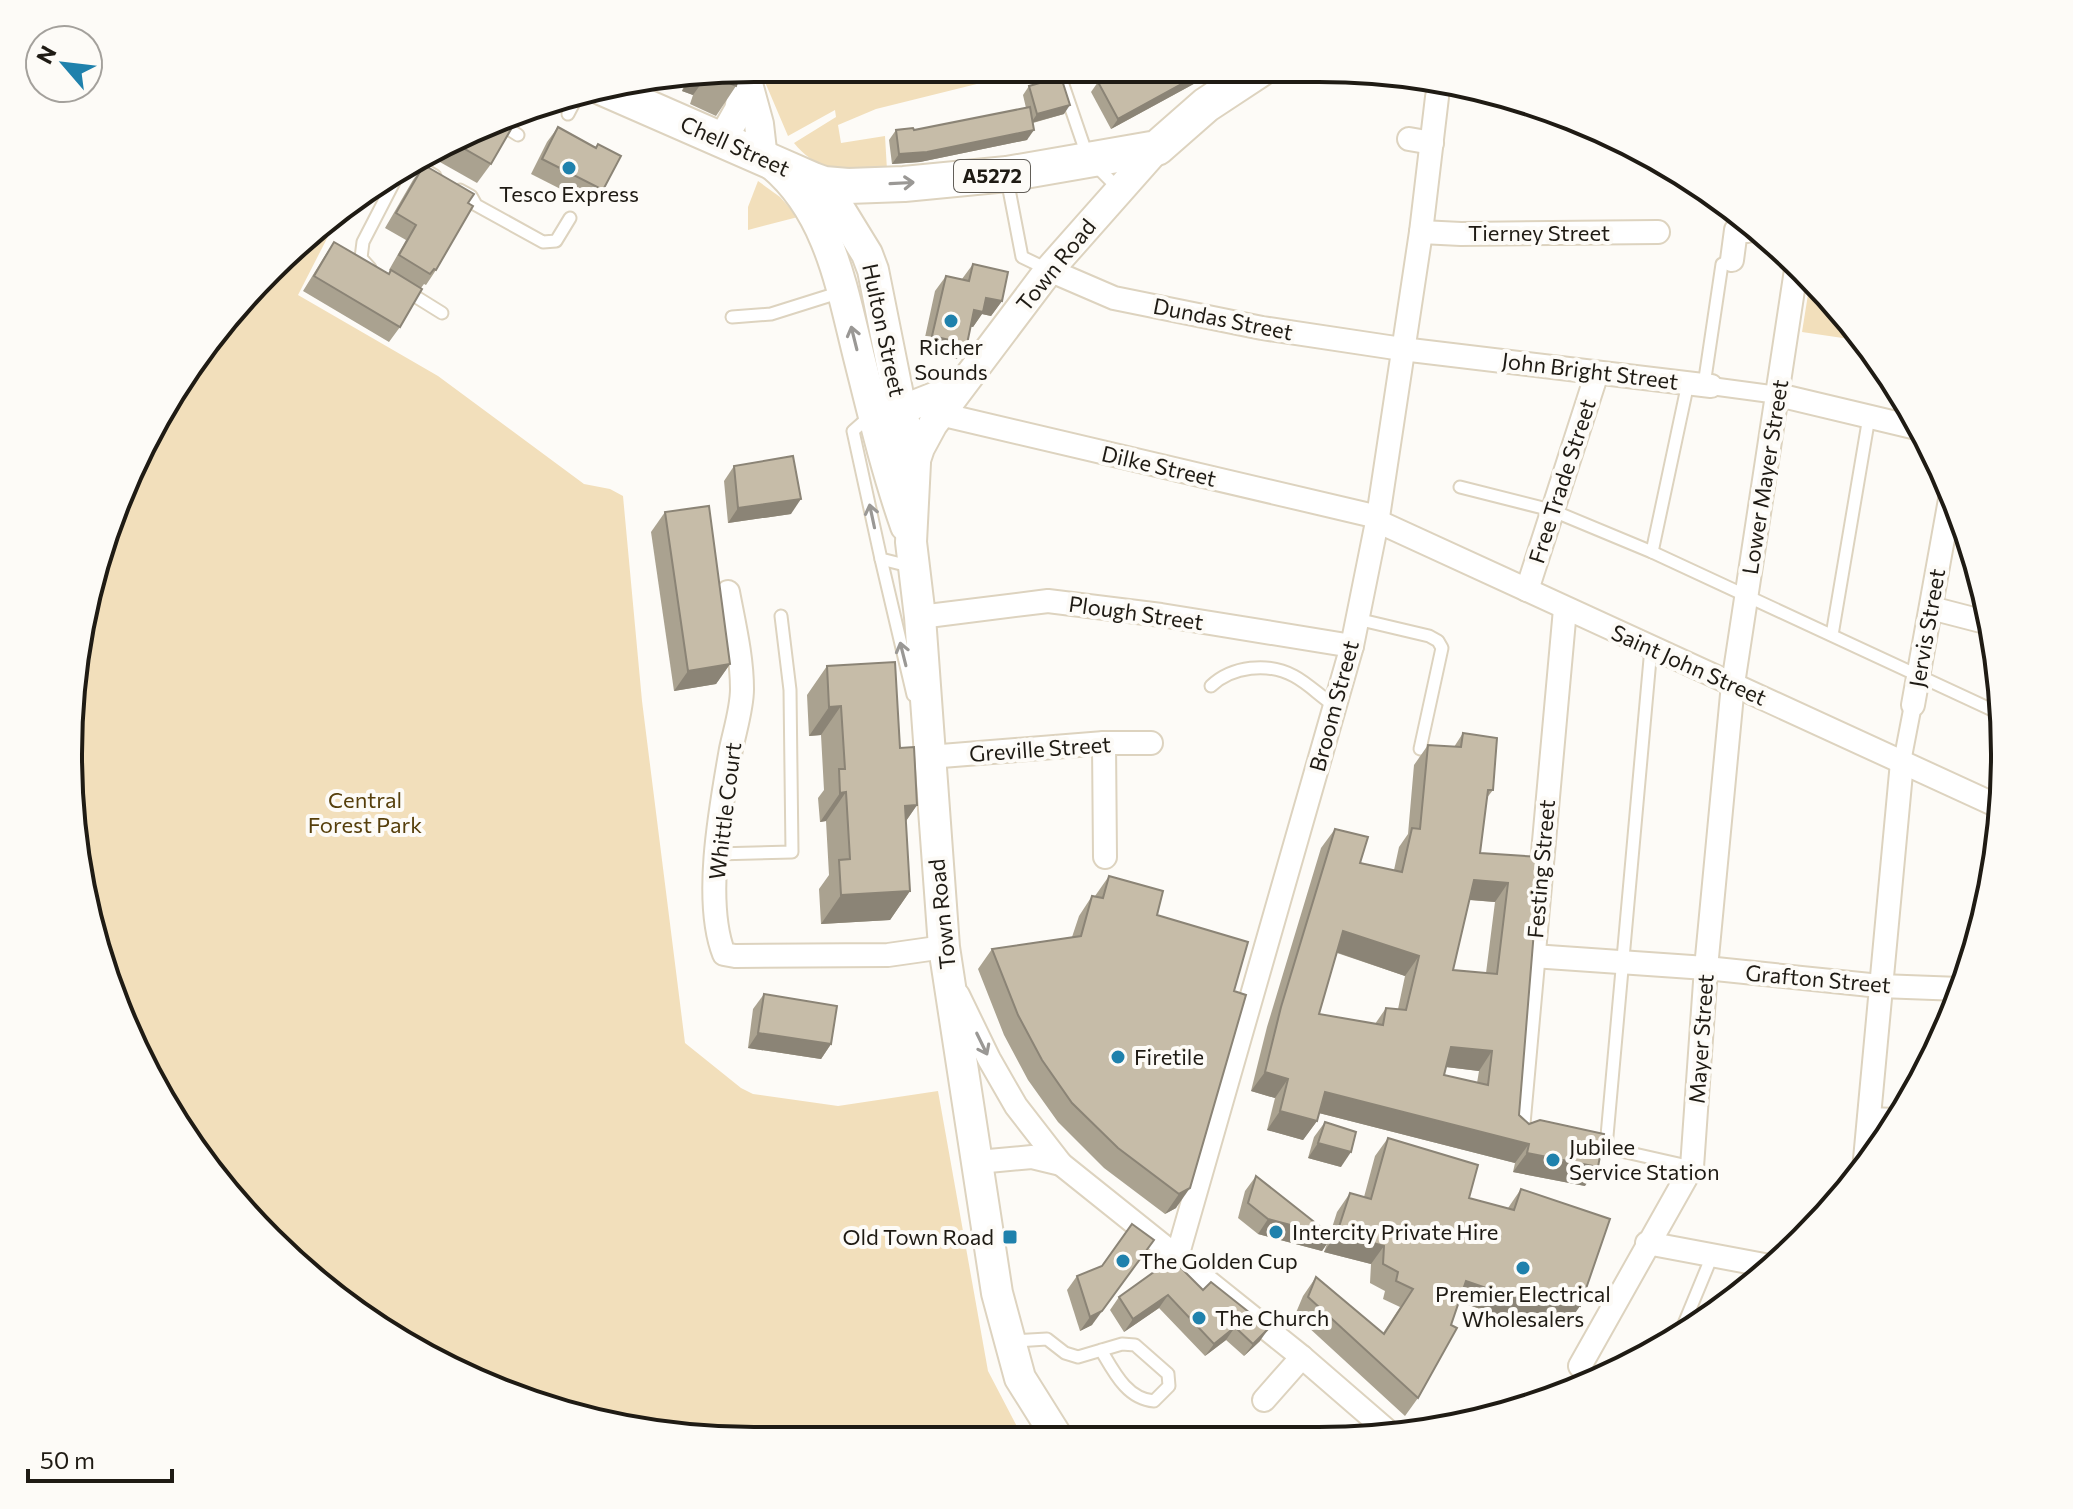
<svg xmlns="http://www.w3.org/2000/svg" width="2073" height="1509" font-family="Commissioner,sans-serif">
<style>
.green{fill:#f2dfbb}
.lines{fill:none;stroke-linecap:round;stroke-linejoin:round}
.service-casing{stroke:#ddd3bf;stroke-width:15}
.pedestrian-casing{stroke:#ddd3bf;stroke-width:20}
.minor-casing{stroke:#ddd3bf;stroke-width:26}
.tertiary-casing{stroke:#ddd3bf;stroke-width:32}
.secondary-casing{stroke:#ddd3bf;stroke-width:34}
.primary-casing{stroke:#ddd3bf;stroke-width:38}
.service{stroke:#fff;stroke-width:11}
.pedestrian{stroke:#fff;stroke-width:16}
.minor{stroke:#fff;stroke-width:22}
.tertiary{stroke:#fff;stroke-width:28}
.secondary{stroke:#fff;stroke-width:30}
.primary{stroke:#fff;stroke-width:34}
.wall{fill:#aaa290;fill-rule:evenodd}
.shaded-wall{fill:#8b8476}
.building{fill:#c6bca8;stroke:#8b8476;stroke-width:2;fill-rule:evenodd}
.oneway{stroke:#9a9895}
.poi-dot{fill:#1f81ac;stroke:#fdfbf7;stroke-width:3}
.labels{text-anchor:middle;stroke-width:8;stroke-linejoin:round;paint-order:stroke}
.shield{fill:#fdfbf7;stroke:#625e58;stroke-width:2}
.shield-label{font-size:20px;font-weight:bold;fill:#1f1b14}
.street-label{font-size:22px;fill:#1f1b14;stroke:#fdfbf7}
.poi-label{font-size:22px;fill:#1f1b14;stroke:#fdfbf7;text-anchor:start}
.park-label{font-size:22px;fill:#563f0b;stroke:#fdfbf7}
.rim{fill:none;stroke:#1f1b14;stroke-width:4}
</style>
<rect width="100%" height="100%" fill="#fdfbf7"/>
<g class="green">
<path d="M759,68h281l5,17 -36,-9 -133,33 -38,16 3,18 44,-7 2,34c-38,-1 -66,6 -93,-27l42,-26 -1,-7 -47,26z"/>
<path d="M758,181l22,16 18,20 -50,13v-23z"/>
<path d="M340,213l-42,82 140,81 146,108 26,5 13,7 19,205 43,342 56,45 12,6 85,12 100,-15 50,280 35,67 -313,2 -134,-23 -126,-47 -114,-71 -98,-92 -118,-189 -46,-174 7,-223 58,-170 100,-149z"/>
<path d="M1810,282l25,20 28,39 -61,-9z"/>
</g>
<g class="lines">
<defs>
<g id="service">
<path d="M1054,68l8,14 26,76 31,31"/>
<path d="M568,114l12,-23"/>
<path d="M502,125l16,10"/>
<path d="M415,164l20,12"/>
<path d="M1007,179l15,78 27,13"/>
<path d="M460,190l11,6 5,9 67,37 13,-1 14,-23"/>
<path d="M370,268l-9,-10 2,-16 31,-60 2,-9"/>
<path d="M405,290l37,23"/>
<path d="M732,317l39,-3 70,-22"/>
<path d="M1704,385l18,-121 10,-4"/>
<path d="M870,416l-17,15 28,128 32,8"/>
<path d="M1460,487l91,23 101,42 349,162"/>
<path d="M1652,552l36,-169"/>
<path d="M881,559l32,136"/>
<path d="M1357,619l72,17 9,5 4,7 -22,101"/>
<path d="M1832,635l37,-218"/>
<path d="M1211,686c21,-20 57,-24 83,-10 15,8 27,21 41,30"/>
<path d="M716,854l76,-2 -2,-162 -9,-74"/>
<path d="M1599,1146l93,21"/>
<path d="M1606,1147l45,-499"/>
<path d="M1681,1331l31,-75"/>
<path d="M1014,1341l33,-2 18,14 13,4 44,-13 13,1 33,29 1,12 -15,15c-27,-2 -40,-29 -53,-51"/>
</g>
<g id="pedestrian">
<path d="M1711,386l67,9"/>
<path d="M1902,762l11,-57"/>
</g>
<g id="minor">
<path d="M1409,139l23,4"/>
<path d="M1421,232l40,2 197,-2"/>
<path d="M1732,260l4,-30 12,1"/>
<path d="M1049,270l65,28 148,30 140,21 309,37"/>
<path d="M1778,395l143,34"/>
<path d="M940,414l438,103"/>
<path d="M1377,521l625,287"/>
<path d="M1527,590l70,-217"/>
<path d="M728,592c6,32 14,65 14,97 0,19 -7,41 -11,60 -10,57 -28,152 -7,205l11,2 153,-1 56,-8"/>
<path d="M1931,608l58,15"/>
<path d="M920,617l128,-16 113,14 191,31"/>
<path d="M1913,705l38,-211"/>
<path d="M1104,743l1,114"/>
<path d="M929,757l175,-14h47"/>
<path d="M1533,956l173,12 174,18 80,3"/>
<path d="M958,995l31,64 27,47 45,58 241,193 89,77 10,1"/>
<path d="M1869,1119l27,1"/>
<path d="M1518,1129l47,-520"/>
<path d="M978,1162l54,-5 29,7"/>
<path d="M1864,1170l38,-408"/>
<path d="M1647,1243l128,24"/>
<path d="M1177,1257l175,-611 26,-129 43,-285 16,-135"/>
<path d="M1580,1366l112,-199 14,-199 27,-284 63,-414"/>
<path d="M1264,1400l38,-43"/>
</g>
<g id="tertiary">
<path d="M744,69l15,55 4,35"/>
<path d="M722,140l17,-30 6,-32"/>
<path d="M877,413l24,-3 58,-23"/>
<path d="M915,463l5,-15 13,-24 116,-154 108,-122"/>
</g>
<g id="secondary">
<path d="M772,164c59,49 70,127 88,197 14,56 27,111 46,165"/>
<path d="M824,184l43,70 6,16 28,140 14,53 -4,79 9,75 24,330 53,346 23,85 37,59"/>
</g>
<path id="primary" d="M603,88l210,92 11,4 24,2 56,-2 103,-10 150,-26 49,-43 56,-37"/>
</defs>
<use href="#service" class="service-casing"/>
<use href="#pedestrian" class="pedestrian-casing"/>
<use href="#minor" class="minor-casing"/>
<use href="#tertiary" class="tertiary-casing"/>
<use href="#secondary" class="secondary-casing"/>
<use href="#primary" class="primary-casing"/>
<use href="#service" class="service"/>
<use href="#pedestrian" class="pedestrian"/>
<use href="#minor" class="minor"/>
<use href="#tertiary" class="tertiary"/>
<use href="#secondary" class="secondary"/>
<use href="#primary" class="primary"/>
</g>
<g class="wall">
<path d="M741,70l-5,16 -20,30 -26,-12 3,-9 -11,-4 5,-14z"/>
<path d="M1212,74l-101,55 -20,-37 7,-10z"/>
<path d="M1029,86l35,28 -31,9 -6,17 -107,22 -28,2 -3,-24 7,-10h18l112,-22 -3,-13z"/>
<path d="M517,119l-26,45 -14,19 -46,-26z"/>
<path d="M558,127l38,21 7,42 -11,15 -61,-31 16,-32z"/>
<path d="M424,165l44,38 -32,67 -10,15 -2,-1 -3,4 -21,39 -11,15 -86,-51 21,-34 10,-15 54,32 2,-3 -1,-1 17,-30 -21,-12 28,-48z"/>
<path d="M973,264l29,37 -11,15 -9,-2 -9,13h-2l-14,32 -35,-8 13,-60 11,-15 16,3z"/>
<path d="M734,466l57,48 -63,9 -4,-42z"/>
<path d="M665,512l65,152 -14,20 -42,7 -23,-159z"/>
<path d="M827,666l73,82 17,57 -11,16 4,70 -20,29 -69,4 -2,-35 10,-14 -3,-54 -6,1 -2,-24 6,-8 -3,-55 -12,1 -2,-41z"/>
<path d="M1463,733l30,57 -7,9 -6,54 60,4 -21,258 66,71 -72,-14 2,-9 -196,-50 -2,8 -14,19 -36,-10 8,-32 -24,-7 16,-64 54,-179 14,-19 25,34 34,7 5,-23 9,-13 6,-69 14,-20 26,2zM1469,900l26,2 -9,71 -33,-3zM1337,953l68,23 -7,33 -12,-1 -11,16 -56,-10zM1446,1067l33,4 -2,12 -33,-8z"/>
<path d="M1109,876l48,39 77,76 -58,217 -11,6 -61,-46 -46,-46 -30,-42 -24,-45 -26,-66 14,-20 80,-12 7,-21 13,-20h3z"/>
<path d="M764,994l67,50 -10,15 -73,-11 5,-39z"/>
<path d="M1325,1122l16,45 -33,-9 6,-21z"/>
<path d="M1388,1138l81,60 39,10 13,-19 46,136 -37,-13 -7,11 -64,-21 -41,96 -13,18 -110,-101 8,-19 13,-19 67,56 17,-26 -17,-8 2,-8 -15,-8 1,-19 -47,-12 3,-8 -5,7 -64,-17 -20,-16 7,-27 11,-15 74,58 7,-22 13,-19 14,4 11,-41z"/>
<path d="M1102,1266l-10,59 -12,6 -13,-41 10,-14z"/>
<path d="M1203,1290l57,51 -16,15 -18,-16 -21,16 -46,-48 -35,24 -14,-22 9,-13z"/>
</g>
<g class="shaded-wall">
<path d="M1211,68h5l-4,6 -101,55 7,-10z"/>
<path d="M708,74l-15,21 -11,-4 11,-15z"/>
<path d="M1070,105l-6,9 -33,9 6,-9z"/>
<path d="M1034,130l-7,10 -107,22 -28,2 7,-10z"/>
<path d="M986,298l16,3 -11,15 -9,-2 -9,13 -9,-2 10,-15z"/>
<path d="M932,336l35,8 -10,15 -35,-8z"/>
<path d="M801,499l-10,15 -63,9 10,-15z"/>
<path d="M730,664l-14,20 -42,7 14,-20z"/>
<path d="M841,706l-20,29 -12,1 20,-29z"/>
<path d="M846,792l-20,29 -6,1 20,-29z"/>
<path d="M917,805l-20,29 8,-28z"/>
<path d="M1474,880l34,3 -13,19 -35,-3z"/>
<path d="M910,891l-20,29 -69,4 20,-29z"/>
<path d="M1343,931l76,25 -14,20 -75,-26z"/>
<path d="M758,1033l73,11 -10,15 -73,-11z"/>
<path d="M1451,1047l41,4 -13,20 -41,-5z"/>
<path d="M1265,1072l23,7 -13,19 -24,-7z"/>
<path d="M1325,1092l204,52 -14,19 -204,-52z"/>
<path d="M1280,1111l37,10 -14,19 -36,-10z"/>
<path d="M1318,1143l33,9 -10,15 -33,-9z"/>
<path d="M1527,1153l71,14 -13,19 -72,-14z"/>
<path d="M1190,1188l-14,20 -11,6 14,-20z"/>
<path d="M1268,1219l64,17 -10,15 -64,-17z"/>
<path d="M1337,1233l47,13 -13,18 -47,-12z"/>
<path d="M1154,1240l-62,85 -12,6 10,-14z"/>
<path d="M1466,1281l74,12 40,13 -13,19 -37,-13 -7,11 -69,-23z"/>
<path d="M1168,1295l-9,13 -35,24 9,-13z"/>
<path d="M1235,1327l-9,13 -21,16 9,-12z"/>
<path d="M1269,1328l-9,13 -16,15 9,-12z"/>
</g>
<g class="building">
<path d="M1123,68h88l-93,51 -20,-37z"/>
<path d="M741,70l-5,16 -25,-11v-1z"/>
<path d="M1061,77l9,28 -33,9 -8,-28z"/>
<path d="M1030,107l4,23 -107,22 -28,2 -3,-24 17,-2 1,2z"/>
<path d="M517,119l-26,45 -33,-19z"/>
<path d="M558,127l38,21 2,-4 23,12 -18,34 -61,-31z"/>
<path d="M424,165l50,29 -6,9 5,3 -37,64 -2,-1 -4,5 -31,-19 17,-30 -20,-12z"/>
<path d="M334,242l55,32 2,-4 31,19 -22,38 -86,-51z"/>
<path d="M973,264l35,8 -6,29 -16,-3 -3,14 -9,-2 -7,34 -35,-8 14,-60 23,5z"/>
<path d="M793,456l8,43 -63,9 -4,-42z"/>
<path d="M709,506l21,158 -42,7 -23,-159z"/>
<path d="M895,662l5,86 14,-1 3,58 -12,1 5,85 -69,4 -2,-35 11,-1 -4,-67 -6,1 -1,-24h6l-4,-63 -12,1 -2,-41z"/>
<path d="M1463,733l34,5 -4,52h-5l-8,63 60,4 -21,258 10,9 11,-4 64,14 -6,33 -71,-14 2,-9 -204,-52 -8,29 -37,-10 8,-32 -23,-7 16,-65 54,-178 33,8 -8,26 42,9 10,-44 8,1 8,-84 33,2zM1474,880l34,3 -11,91 -44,-4zM1343,931l76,25 -13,54 -20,-2 -3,17 -64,-11zM1451,1047l41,4 -4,34 -44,-10z"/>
<path d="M1109,876l54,15 -6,24 91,27 -14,49 12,4 -56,193 -11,6 -61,-46 -46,-45 -30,-43 -24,-45 -26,-66 89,-13 11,-40 11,2z"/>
<path d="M764,994l73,12 -6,38 -73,-11z"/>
<path d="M1325,1122l31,10 -5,20 -33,-9z"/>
<path d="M1388,1138l90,27 -9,33 45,12 7,-21 89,30 -30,87 -40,-13 -4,12 -70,-24 -15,44 6,3 -39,70 -110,-101 8,-20 68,57 29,-45 -17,-8 2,-9 -15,-8 1,-18 -47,-13 13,-40 21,6z"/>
<path d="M1256,1176l76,60 -64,-17 -20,-16z"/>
<path d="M1132,1224l22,16 -52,71 -12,6 -13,-41 25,-10z"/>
<path d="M1172,1259l31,31 8,-8 58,46 -16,16 -18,-17 -21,17 -46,-49 -35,24 -14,-22z"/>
</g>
<defs><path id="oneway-shaft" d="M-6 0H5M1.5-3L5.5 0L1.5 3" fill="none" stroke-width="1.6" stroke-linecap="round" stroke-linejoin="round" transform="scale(2)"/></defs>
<g class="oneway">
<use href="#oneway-shaft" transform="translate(902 183) rotate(-3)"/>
<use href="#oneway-shaft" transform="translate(854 338) rotate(-104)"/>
<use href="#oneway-shaft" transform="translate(872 516) rotate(-102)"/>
<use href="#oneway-shaft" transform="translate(903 654) rotate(-104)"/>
<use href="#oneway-shaft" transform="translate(982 1044) rotate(64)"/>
</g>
<g class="poi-dot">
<circle cx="569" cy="168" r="8"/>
<circle cx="951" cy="321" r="8"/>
<circle cx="1118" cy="1057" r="8"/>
<circle cx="1553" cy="1160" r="8"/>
<circle cx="1276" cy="1232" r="8"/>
<rect x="1002" y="1229" width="16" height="16" rx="4"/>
<circle cx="1123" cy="1261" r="8"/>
<circle cx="1523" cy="1268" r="8"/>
<circle cx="1199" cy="1318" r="8"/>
</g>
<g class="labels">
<rect class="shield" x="954" y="160" width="76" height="32" rx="6"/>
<g class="shield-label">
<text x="992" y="183">A5272</text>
</g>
<g class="street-label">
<text transform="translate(735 146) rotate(24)" y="8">Chell Street</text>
<text x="1539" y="241">Tierney Street</text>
<text transform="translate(1056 265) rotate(-51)" y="8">Town Road</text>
<text transform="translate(1223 319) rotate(11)" y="8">Dundas Street</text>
<text transform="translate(884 330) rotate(78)" y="8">Hulton Street</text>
<text transform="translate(1590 371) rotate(7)" y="8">John Bright Street</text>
<text transform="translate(1159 466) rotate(13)" y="8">Dilke Street</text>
<text transform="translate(1765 477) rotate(-81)" y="8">Lower Mayer Street</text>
<text transform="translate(1562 481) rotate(-72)" y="8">Free Trade Street</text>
<text transform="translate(1136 613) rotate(8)" y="8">Plough Street</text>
<text transform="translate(1927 628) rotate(-80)" y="8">Jervis Street</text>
<text transform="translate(1689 665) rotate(24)" y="8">Saint John Street</text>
<text transform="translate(1334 706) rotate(-75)" y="8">Broom Street</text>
<text transform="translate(1040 749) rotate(-4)" y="8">Greville Street</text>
<text transform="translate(725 811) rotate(-83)" y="8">Whittle Court</text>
<text transform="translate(1541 869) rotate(-85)" y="8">Festing Street</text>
<text transform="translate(942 914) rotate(-96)" y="8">Town Road</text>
<text transform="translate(1818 979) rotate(5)" y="8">Grafton Street</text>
<text transform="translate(1701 1039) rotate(-86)" y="8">Mayer Street</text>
</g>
<g class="poi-label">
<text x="569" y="202" text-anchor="middle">Tesco Express</text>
<text x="951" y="355" text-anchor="middle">Richer<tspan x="951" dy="25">Sounds</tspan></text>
<text x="1134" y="1065">Firetile</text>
<text x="1569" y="1155">Jubilee<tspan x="1569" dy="25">Service Station</tspan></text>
<text x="1292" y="1240">Intercity Private Hire</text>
<text x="994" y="1245" text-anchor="end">Old Town Road</text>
<text x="1139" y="1269">The Golden Cup</text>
<text x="1523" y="1302" text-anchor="middle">Premier Electrical<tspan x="1523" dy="25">Wholesalers</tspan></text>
<text x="1215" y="1326">The Church</text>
</g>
<g class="park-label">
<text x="365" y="808">Central<tspan x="365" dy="25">Forest Park</tspan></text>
</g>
</g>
<path d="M0 0H2073V1509H0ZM754 82H1319A672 672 0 0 1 1991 754V755A672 672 0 0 1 1319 1427H754A672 672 0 0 1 82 755V754A672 672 0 0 1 754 82Z" fill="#fdfbf7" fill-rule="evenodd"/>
<path class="rim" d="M754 82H1319A672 672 0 0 1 1991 754V755A672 672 0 0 1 1319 1427H754A672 672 0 0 1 82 755V754A672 672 0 0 1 754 82Z"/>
<g transform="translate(64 64) rotate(298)"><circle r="38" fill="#fdfbf7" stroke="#a4a19c" stroke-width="2"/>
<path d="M0-6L14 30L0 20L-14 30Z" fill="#1f81ac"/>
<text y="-12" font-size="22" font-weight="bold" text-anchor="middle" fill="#1f1b14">N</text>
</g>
<path d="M28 1469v12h144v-12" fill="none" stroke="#1f1b14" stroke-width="4"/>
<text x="40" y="1469" font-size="24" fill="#1f1b14" stroke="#fdfbf7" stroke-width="6" paint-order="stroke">50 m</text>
</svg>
